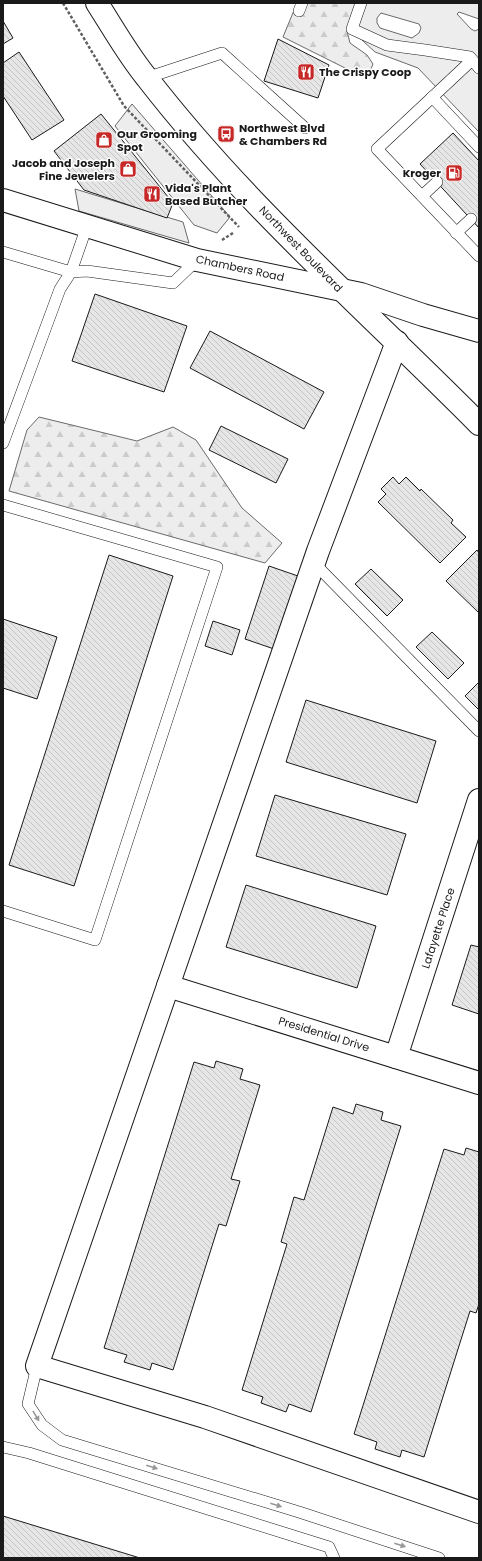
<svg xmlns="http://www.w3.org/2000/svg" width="482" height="1561" font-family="Poppins,sans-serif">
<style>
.forest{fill:url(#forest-firs);stroke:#6a6a6a}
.built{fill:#ededed;stroke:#6a6a6a;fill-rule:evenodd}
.building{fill:url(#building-back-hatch);stroke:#1a1a1a}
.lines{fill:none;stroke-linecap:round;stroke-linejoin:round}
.lane-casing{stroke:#1a1a1a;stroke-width:12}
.street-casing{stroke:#1a1a1a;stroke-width:24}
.secondary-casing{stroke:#1a1a1a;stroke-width:24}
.path{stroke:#5f5f5f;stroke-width:2.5;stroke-dasharray:3 2;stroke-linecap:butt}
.lane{stroke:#fff;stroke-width:11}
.street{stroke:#fff;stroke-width:22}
.secondary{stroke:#fff;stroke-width:22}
.oneway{fill:#989898}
.labels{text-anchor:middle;stroke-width:3;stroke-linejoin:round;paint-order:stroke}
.poi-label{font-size:11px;font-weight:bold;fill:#1a1a1a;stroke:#fff;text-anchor:start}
.street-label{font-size:11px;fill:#1a1a1a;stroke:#fff}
</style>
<defs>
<pattern id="forest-firs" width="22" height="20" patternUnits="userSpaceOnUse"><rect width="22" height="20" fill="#ededed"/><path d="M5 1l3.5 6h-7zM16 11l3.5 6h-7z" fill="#cbcbcb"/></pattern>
<pattern id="building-back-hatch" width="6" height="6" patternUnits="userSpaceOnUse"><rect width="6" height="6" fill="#e6e6e6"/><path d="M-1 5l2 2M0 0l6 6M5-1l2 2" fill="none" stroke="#c5c5c5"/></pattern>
</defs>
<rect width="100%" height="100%" fill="#fff"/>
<g class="forest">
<path d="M297,3h60l-10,28 3,12 17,12 6,9 -4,10 -10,1 -76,-38z"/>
<path d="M39,417l98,24 36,-14 23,13 46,68 40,35 -17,20 -256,-72 18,-61z"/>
</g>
<g class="built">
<path d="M358,3h121v16l-20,-7 -2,2 14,15 4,2 4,-2v103l-61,-64 -43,-16 -25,-23zM381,13l38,11 2,4 -2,5 -7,5 -32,-10 -3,-5v-5z"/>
<path d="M132,104l98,113 -13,16 -23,-8 -79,-99z"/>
<path d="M75,189l108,33 6,21 -110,-32z"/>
</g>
<g class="building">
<path d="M3,21l10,17 -10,6z"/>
<path d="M278,39l51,26 -11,33 -54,-17z"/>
<path d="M19,52l45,68 -32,20 -29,-44v-33z"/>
<path d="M101,114l72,89 -6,15 -83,-28 -30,-39z"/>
<path d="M453,133l26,28v67l-59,-64z"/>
<path d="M95,294l92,32 -23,66 -92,-31z"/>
<path d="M210,331l114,61 -20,37 -114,-61z"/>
<path d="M221,426l67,33 -12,24 -67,-33z"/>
<path d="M393,477l6,7 7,-7 14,14 1,-2 32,31 -2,3 15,14 -26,26 -62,-61 8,-8 -5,-5z"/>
<path d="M477,550l2,3v60l-33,-32z"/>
<path d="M109,555l64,21 -99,310 -65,-21z"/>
<path d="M269,566l29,10 -24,73 -29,-10z"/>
<path d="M371,569l32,31 -16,16 -32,-32z"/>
<path d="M3,619l54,18 -20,62 -34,-11z"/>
<path d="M213,621l27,9 -8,25 -27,-9z"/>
<path d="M432,632l32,31 -16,16 -32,-32z"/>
<path d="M479,682v28l-14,-14z"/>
<path d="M306,700l130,41 -19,62 -131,-41z"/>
<path d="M275,795l131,39 -19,61 -131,-39z"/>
<path d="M246,885l130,41 -19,62 -131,-41z"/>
<path d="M471,945l8,2v67l-27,-9z"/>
<path d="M216,1061l27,8 -3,10 20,6 -29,94 9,2 -14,45 -7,-2 -46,146 -21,-7 -2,7 -26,-8 3,-7 -23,-7 90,-286 20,6z"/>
<path d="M356,1104l27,8 -2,8 20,6 -90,286 -22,-8 -3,8 -25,-9 2,-6 -21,-7 45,-146 -6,-2 13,-45 10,3 29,-93 20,7z"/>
<path d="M466,1148l13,4v152l-3,9 -6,-2 -46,146 -22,-7 -2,7 -25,-8 2,-7 -23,-8 90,-285 20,6z"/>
<path d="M3,1516l137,42h-137z"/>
</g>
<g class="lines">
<defs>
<g id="lane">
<path d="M361,3l-9,26 35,16 38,5 45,7 9,11"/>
<path d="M299,11l3,-8"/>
<path d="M472,60l-95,89 102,107"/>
<path d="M146,78l76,-25 83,75"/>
<path d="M432,97l47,50"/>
<path d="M422,196l15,-14"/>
<path d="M456,233l15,-14"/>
<path d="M3,252l68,20 16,-46"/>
<path d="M3,443l57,-154 11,-17 16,-1 86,12 24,-23"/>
<path d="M3,505l214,62 -122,373 -92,-29"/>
<path d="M314,563l165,168"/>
<path d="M37,1366l-9,38 14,21 20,15 237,72 140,46"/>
<path d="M3,1447l26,6 300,94 5,11"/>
</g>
<g id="street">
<path d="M3,200l194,60 164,34 62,21 56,16"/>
<path d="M397,342l-79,209 -281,815 168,51 274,95"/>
<path d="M168,986l311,97"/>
<path d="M396,1057l83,-257"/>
</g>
<path id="secondary" d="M97,3c16,25 31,52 50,75 98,127 220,233 332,346"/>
</defs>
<use href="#lane" class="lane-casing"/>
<use href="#street" class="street-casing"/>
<use href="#secondary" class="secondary-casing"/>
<g class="path">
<path d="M63,3l61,103 115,121"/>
<path d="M222,240l11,-7"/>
</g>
<use href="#lane" class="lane"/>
<use href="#street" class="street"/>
<use href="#secondary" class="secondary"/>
</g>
<defs><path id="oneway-solid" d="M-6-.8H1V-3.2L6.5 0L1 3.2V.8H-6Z"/></defs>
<g class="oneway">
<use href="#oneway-solid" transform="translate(36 1416) rotate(59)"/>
<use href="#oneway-solid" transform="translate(152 1467) rotate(17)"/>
<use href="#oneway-solid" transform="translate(276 1505) rotate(17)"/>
<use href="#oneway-solid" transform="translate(400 1545) rotate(18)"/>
</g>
<defs>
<symbol id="restaurant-square" viewBox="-11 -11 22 22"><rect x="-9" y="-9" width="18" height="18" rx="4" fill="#c62828" stroke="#fff"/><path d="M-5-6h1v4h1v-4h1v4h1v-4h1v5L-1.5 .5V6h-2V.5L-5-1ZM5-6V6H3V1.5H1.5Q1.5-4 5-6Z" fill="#fff"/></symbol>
<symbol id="bus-square" viewBox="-11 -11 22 22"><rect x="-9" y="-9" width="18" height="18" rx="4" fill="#c62828" stroke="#fff"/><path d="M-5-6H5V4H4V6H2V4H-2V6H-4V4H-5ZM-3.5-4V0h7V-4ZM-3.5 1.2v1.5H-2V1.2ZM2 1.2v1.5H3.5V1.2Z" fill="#fff"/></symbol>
<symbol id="shop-square" viewBox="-11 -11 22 22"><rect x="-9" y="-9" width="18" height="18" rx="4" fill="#c62828" stroke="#fff"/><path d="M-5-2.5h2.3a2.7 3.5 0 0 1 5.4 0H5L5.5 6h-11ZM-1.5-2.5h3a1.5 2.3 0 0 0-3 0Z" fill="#fff"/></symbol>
<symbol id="fuel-square" viewBox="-11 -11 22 22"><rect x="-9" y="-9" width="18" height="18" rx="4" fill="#c62828" stroke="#fff"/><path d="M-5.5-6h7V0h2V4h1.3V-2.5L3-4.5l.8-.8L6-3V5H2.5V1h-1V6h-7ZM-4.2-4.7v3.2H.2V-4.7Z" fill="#fff"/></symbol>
</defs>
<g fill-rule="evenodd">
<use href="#restaurant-square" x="296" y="62" width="20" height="20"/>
<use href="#bus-square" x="216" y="124" width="20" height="20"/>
<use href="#shop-square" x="94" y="130" width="20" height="20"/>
<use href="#shop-square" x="118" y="159" width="20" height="20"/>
<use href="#fuel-square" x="444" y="163" width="20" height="20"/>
<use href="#restaurant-square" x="142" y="184" width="20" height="20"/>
</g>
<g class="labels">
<g class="poi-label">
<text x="319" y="76">The Crispy Coop</text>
<text x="239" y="132">Northwest Blvd<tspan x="239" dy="13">&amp; Chambers Rd</tspan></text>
<text x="117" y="138">Our Grooming<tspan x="117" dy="13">Spot</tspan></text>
<text x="115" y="167" text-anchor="end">Jacob and Joseph<tspan x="115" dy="13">Fine Jewelers</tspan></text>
<text x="441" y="177" text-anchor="end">Kroger</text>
<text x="165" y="192">Vida's Plant<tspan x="165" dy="13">Based Butcher</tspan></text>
</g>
<g class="street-label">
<text transform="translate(301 249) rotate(46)" y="4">Northwest Boulevard</text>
<text transform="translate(240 268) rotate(12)" y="4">Chambers Road</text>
<text transform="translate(438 928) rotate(-72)" y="4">Lafayette Place</text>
<text transform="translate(324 1034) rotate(17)" y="4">Presidential Drive</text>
</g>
</g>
<rect width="482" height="1561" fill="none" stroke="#1a1a1a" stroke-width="8"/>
</svg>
